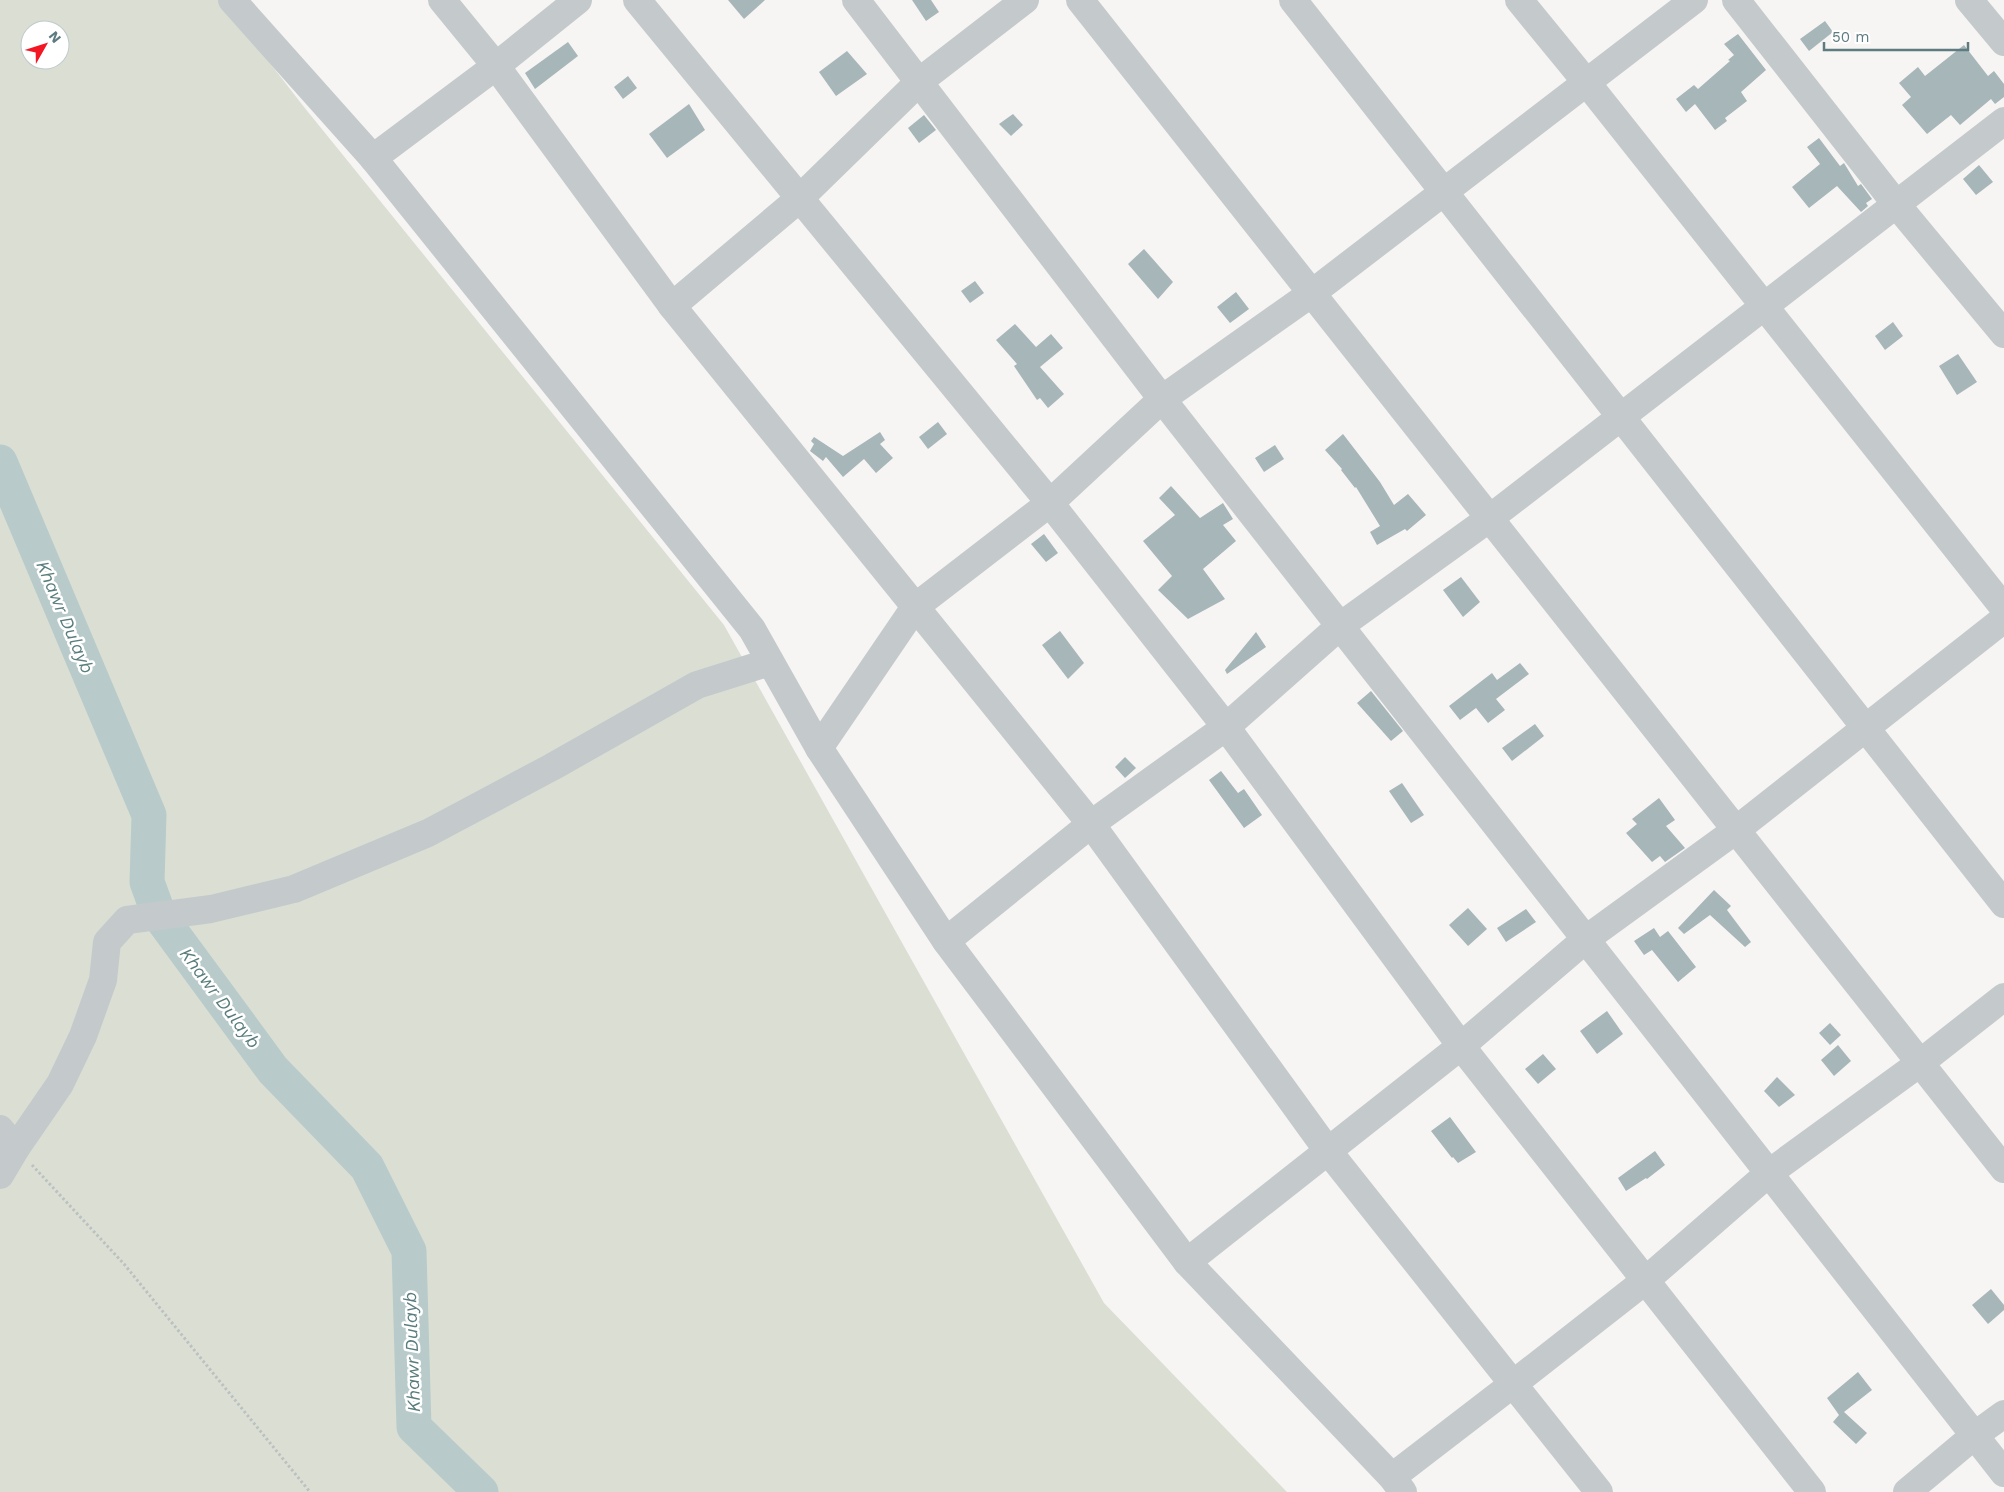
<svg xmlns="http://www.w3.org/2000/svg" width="2004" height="1492" font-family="'Work Sans',sans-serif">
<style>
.green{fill:#dbdfd3;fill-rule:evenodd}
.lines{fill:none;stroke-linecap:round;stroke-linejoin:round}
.river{stroke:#b8cbca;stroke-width:35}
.building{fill:#a7b6b8}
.path{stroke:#bbc0c1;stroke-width:3;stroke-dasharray:2.5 2.5;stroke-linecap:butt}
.minor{stroke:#c4cacc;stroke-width:28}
.labels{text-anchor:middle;stroke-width:5;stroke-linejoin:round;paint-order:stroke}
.water-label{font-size:18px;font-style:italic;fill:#597c7c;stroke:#fff}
</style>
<rect width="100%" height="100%" fill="#f7f5f3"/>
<path class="green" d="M0,0h221l83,107 420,518 380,678 183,189h-1287zM30,30h30v30h-30z"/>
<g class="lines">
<path class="river" d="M0,462l149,353 -2,67 12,33 114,155 94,97 42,84 5,176 67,65"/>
</g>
<g class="building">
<path d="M728,0h37l-21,19z"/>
<path d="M912,0h19l8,12 -13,9z"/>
<path d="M1825,21l8,11 -24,19 -9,-12z"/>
<path d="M1738,34l28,36 -25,22 6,9 -22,17 2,3 -12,9 -20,-26 -9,8 -10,-13 18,-14 4,4 32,-28 -2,-1 6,-5 -10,-11z"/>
<path d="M568,42l10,14 -43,33 -10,-16z"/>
<path d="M1964,45l24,31 6,-5 10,13v13l-9,7 -4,-5 -31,26 -9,-10 -24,19 -25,-29 9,-8 -12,-14 19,-16 7,9z"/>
<path d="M847,51l20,23 -31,22 -17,-24z"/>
<path d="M628,76l9,12 -14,11 -9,-12z"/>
<path d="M689,104l16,26 -38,28 -18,-24z"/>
<path d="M1013,114l10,11 -12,11 -12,-12z"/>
<path d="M924,115l12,15 -17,13 -11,-15z"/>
<path d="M1819,138l21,28 4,-3 14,23 3,-2 11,15 -6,4 2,3 -7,6 -24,-26 -28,22 -17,-21 28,-23 -13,-17z"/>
<path d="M1979,165l14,17 -17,13 -13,-16z"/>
<path d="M1144,249l29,33 -15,17 -30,-35z"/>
<path d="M975,281l9,12 -14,10 -9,-12z"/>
<path d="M1236,292l13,17 -19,14 -13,-16z"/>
<path d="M1893,322l10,14 -18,14 -10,-14z"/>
<path d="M1015,324l21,23 15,-13 12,14 -23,19 24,27 -16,14 -8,-10 -3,2 -23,-34 3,-2 -21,-24z"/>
<path d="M1958,354l19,28 -20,13 -18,-29z"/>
<path d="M938,422l9,12 -19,15 -9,-12z"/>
<path d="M880,432l5,8 -5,4 13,14 -17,15 -12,-14 -21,18 -17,-20 -3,4 -13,-10 4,-7 -3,-3 3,-4 29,19z"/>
<path d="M1343,434l37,48 14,23 14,-11 18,21 -19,16 -2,-2 -28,16 -7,-13 10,-6 -24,-39 -1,1 -14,-18 1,-1 -17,-19z"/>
<path d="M1275,445l9,14 -20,13 -9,-14z"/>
<path d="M1171,486l29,32 23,-15 10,16 -10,6 13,16 -33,28 22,30 -37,20 -30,-29 14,-14 -29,-35 32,-26 -16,-17z"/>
<path d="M1044,534l14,19 -12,9 -15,-18z"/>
<path d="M1461,577l19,25 -17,15 -20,-27z"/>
<path d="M1060,631l24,32 -16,16 -26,-34z"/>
<path d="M1256,632l10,15 -39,27 -2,-4z"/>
<path d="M1520,663l9,11 -33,25 9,11 -17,13 -12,-15 -16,12 -11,-14 43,-33 5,7z"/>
<path d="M1371,691l32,40 -12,10 -34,-38z"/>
<path d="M1535,724l9,12 -32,25 -10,-13z"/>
<path d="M1125,757l11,11 -11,10 -10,-11z"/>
<path d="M1221,771l17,22 6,-4 18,26 -18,13 -35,-48z"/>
<path d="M1402,783l22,32 -13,8 -22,-32z"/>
<path d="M1659,798l16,22 -9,6 19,22 -20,14 -5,-6 -8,6 -26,-29 11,-9 -5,-5z"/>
<path d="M1714,890l17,16 -4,4 24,32 -6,5 -35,-32 -26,19 -6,-6z"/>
<path d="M1468,908l19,21 -19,17 -19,-21z"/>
<path d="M1526,909l10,13 -30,20 -9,-14z"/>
<path d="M1654,928l6,9 8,-6 28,36 -18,15 -26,-32 -8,5 -10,-14z"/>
<path d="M1607,1011l16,23 -26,20 -17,-23z"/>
<path d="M1830,1023l11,12 -11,10 -11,-12z"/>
<path d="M1838,1045l13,16 -17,15 -13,-16z"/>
<path d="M1543,1054l13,15 -18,15 -13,-15z"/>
<path d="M1777,1077l18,18 -16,12 -15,-16z"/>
<path d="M1450,1117l26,35 -18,11 -5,-6 -1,1 -21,-27z"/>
<path d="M1655,1151l10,14 -18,14 -1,-1 -20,13 -8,-13z"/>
<path d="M1991,1289l13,16v5l-16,14 -16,-19z"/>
<path d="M1858,1372l14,18 -28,22 23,21 -11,11 -23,-22 6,-7 -12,-17z"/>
</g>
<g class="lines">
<path class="path" d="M32,1165l92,99 186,228"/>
<g class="minor">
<path d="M232,0l141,158 379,471 67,119 127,193 241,321 205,215 11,15"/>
<path d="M442,0l54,66 176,240 419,518 237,327 271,341"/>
<path d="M637,0l413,503 176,224 235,319 351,446"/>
<path d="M856,0l306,399 842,1074"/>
<path d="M1080,0l924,1169"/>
<path d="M1293,0l711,904"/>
<path d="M1519,0l68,83 417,525"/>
<path d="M1736,0l160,204 108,130"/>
<path d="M1969,0l35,42"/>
<path d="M373,158l123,-92 82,-66"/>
<path d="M672,306l127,-107 121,-118 105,-81"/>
<path d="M819,748l96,-141 135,-104 112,-104 150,-106 382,-293"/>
<path d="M946,941l145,-117 135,-97 114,-101 150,-108 514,-397"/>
<path d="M0,1129l16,19 -16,27"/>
<path d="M16,1148l44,-64 23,-48 20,-56 4,-38 20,-22 84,-11 83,-20 134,-56 124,-66 145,-82 73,-23"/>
<path d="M1187,1262l274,-216 125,-107 150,-109 268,-211"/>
<path d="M1392,1477l121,-93 133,-104 123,-107 151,-110 84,-66"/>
<path d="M1907,1492l68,-57 29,-21"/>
</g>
</g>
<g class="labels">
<g class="water-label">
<text transform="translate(65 617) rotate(67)" y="6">Khawr Dulayb</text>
<text transform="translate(220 998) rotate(53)" y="6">Khawr Dulayb</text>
<text transform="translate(412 1352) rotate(-92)" y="6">Khawr Dulayb</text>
</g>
</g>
<g transform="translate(45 45) rotate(51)"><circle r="24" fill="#ffffff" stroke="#bfcacd"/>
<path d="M0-4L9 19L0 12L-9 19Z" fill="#f31624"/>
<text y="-8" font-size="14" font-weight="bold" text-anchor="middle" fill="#5e7b81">N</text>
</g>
<path d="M1824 42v8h144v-8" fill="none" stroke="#5e7b81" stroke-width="2.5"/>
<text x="1832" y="42" font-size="15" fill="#5e7b81" stroke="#ffffff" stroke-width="4" paint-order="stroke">50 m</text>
</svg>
